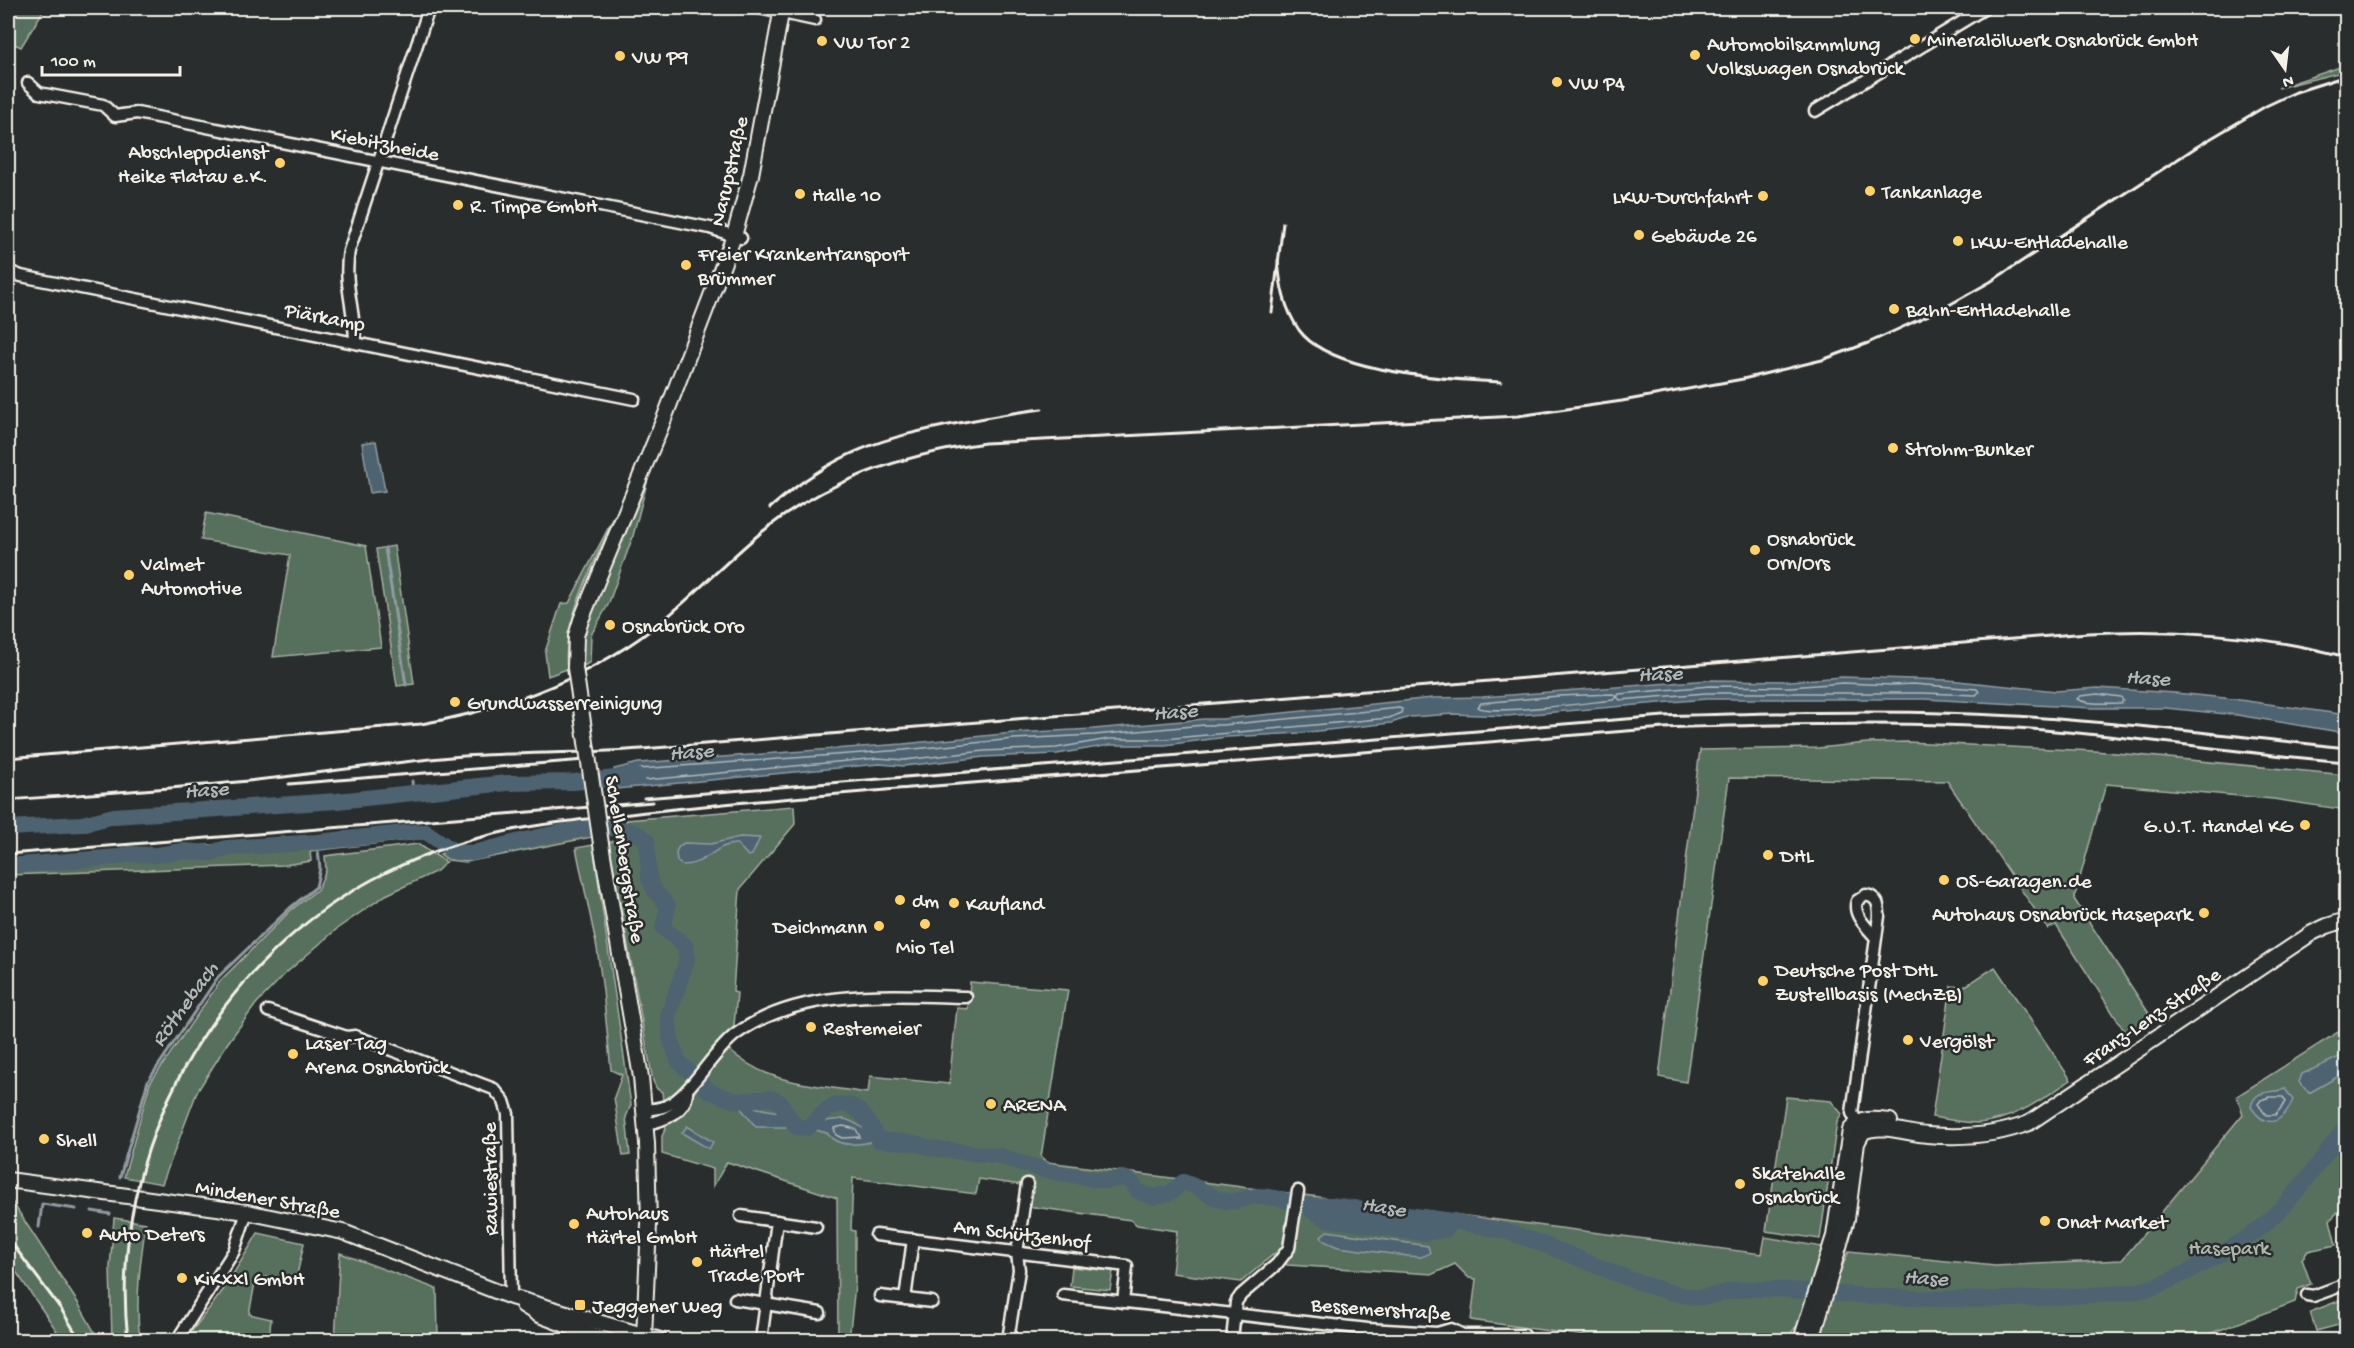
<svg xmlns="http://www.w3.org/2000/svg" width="2354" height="1348" font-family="'Gochi Hand',sans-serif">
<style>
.green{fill:#576f5d;stroke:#a6b0a2;stroke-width:1.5}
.water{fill:#4d6371;stroke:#909ca1;stroke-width:1.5}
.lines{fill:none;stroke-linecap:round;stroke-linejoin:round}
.shore{stroke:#b1b8b8;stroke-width:1.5}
.stream{stroke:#909ca1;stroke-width:3}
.river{stroke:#4d6371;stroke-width:16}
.street-casing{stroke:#f4f1e8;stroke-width:15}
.secondary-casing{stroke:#f4f1e8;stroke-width:18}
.street{stroke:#2a2d2e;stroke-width:10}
.secondary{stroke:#2a2d2e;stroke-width:14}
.rail{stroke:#f4f1e8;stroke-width:3}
.secondary-bridge-casing{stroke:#f4f1e8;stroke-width:18;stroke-linecap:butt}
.secondary-bridge{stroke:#2a2d2e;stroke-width:14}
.poi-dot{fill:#ffd166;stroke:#2a2d2e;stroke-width:2}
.labels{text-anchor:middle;stroke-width:5;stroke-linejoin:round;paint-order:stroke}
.poi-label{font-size:21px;fill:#f4f1e8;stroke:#2a2d2e;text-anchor:start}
.street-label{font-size:21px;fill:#f4f1e8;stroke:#2a2d2e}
.park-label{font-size:21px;fill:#adb6a9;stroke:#2a2d2e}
.water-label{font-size:22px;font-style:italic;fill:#b1b8b8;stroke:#2a2d2e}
</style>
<rect width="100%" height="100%" fill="#2a2d2e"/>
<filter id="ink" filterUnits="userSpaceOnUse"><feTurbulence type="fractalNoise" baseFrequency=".0167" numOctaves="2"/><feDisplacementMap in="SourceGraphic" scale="12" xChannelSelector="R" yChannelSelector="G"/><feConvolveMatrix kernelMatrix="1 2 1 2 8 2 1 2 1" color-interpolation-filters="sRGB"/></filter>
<g filter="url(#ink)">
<g class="green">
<path d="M8,8h37l-24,39 -13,-6z"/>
<path d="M2346,65v6l-68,17z"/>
<path d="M648,479l-15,57 -25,69 -17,30 -1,27 -8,5 1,-31 5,-15z"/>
<path d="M206,513l160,33 15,101 -108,10 17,-102 -89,-15z"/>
<path d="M615,515c-18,44 -54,106 -48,154l-19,7 -3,-24 16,-48 8,-1z"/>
<path d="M394,546l20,138 -17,2 -21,-137z"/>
<path d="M1907,742l188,9 251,24v35l-73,-11 -167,-15 -32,115 78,119 -25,17 -71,-110 -8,4 -101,-148 -218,-3 -43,304 -27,-5 41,-327 118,-2 49,-5z"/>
<path d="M794,806l1,18 -55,65 -7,103 4,1 -4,43 -9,9c41,41 90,39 144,48l2,-17 79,8 8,-76 11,1 2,-27 98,8 -27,167 6,5 715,92 3,-17 57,10 -2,20 16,14 13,-30 146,15 127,-6 121,-146 -6,-18 109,-69v183l-8,2 -8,8 6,25 -28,6 -6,8 9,25 -13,5 -3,13 -102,38h-372l7,-31 -8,-1c-13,9 -26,17 -33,32h-194l-1,-3 -121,-17 5,-41 -7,-1 -14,-14 -22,10 -146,-9 -12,-12 -34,29 -69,-9 5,-42 -40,-6 -6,-5 -112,-15 2,-20 -42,-6 -3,15 -123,-16 -2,52 4,1v54l-6,55h-11l-1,-142 -110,-36 -14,25v-18l-51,-15v-18l4,-8 -4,-36 -5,-3 -4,-8 -44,-238 17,-8v-15z"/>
<path d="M429,825l7,12 -126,14 1,10 -26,4 -277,10v-16l314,-22z"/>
<path d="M579,829h12l1,8 -126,25 -18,-2 -8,-6 12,-5 3,3 17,1z"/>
<path d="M418,844l28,18 -9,9 -51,24 -48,33 -52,45 -30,31 -29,40 -30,48 -35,92 -38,-7 26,-94 71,-103 69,-69 28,-22 8,-19 -1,-14z"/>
<path d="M593,845l38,260 -5,12 4,38 -7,1 -9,-59 8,-22 -11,-5 -8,-79 -6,-43 -21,-100z"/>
<path d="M1995,967l76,113c-27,18 -58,41 -93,43 -15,0 -32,-4 -46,-6l19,-131 13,1z"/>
<path d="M1786,1097l45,4 11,13 -5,8 -17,117 -54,-8z"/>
<path d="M8,1200h3l67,103 21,37h-36l-55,-80z"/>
<path d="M114,1218l32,5c-6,39 -11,78 -6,117h-28l-2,-73z"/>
<path d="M258,1233l46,10 -7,32 -41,3 -7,36 22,5 -2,21h-84l39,-51z"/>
<path d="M340,1253l97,36 1,51h-103z"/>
<path d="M1072,1267l41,4 -3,19 -40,-4z"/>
<path d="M2346,1298v25l-30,8 -6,-19z"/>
<path d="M1533,1335l42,5h-48v-2z"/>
</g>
<g class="water">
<path d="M376,441l9,50 -15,2 -8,-50z"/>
<path d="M1842,677l106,3 108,11 42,-3 77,5 50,5 121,17v18l-109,-18 -72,-7h-73l-168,-9h-218l-199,17 -54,-2 -43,3 -19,6 -91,10 -73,4 -62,8h-55l-53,9 -73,3 -80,9 -25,-2 -262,25 -3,-20 24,-6 265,-19 110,-11 81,-4 110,-10h18l211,-21 49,-1 228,-17 80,1z"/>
<path d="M740,837l20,1 -8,17 -4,1 -11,-12c-22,-1 -29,21 -55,21l-5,-4 -1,-9 3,-6 5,-3 27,1z"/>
<path d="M2346,1054v18l-37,21 -10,-11 3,-8z"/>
<path d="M2285,1089l8,11c-11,23 -26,31 -42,7 4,-19 19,-13 34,-18z"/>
<path d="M745,1100c15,17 34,1 51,27h-40l-21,-26z"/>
<path d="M843,1119c14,2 19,12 32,14l3,7c-17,5 -40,9 -51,-7l-20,-5 9,-6z"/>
<path d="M687,1126l26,16 -4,7 -27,-16z"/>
<path d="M1327,1231l101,15 2,7 -9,4 -13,-1 -70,-9 -14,-6 -3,-5z"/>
</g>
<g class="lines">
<g class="shore">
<path d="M1843,683l49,2 21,-1 64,5 2,3 -3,3 -52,-2h-218l-86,7 -3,-3 2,-3 91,-8 80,1z"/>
<path d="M1613,694l3,3 -3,3c-21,2 -124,16 -135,7l3,-4 77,-7z"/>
<path d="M2098,694l23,3 2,4 -2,2c-13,0 -33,2 -44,-4l3,-3z"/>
<path d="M1399,708l3,1 -1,4 -12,5 -225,21h-55l-53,9 -72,3 -80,9 -26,-2 -253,24 -3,-2 -1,-5 2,-3 16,-3 265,-19 110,-11 80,-4 110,-10h19z"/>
<path d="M2270,1097h13l3,5 -11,13h-9l-8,-11 3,-4z"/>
<path d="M843,1126l13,3 4,8 -18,1 -6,-3 -2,-7z"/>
</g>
<g class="stream">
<path d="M385,548l21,137"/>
<path d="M412,781l1,12"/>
<path d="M120,1177l28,-96 70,-104 72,-69 26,-21 4,-19 -3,-26"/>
<path d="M92,1211l18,3"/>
<path d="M39,1227l3,-23 34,5"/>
</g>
<g class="river">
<path d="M8,828l74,-4 32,-8 223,-15 170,-18 66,-1 65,-6"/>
<path d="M8,866l109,-9 12,-3 27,1 27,-4 28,2 16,-5 90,-6 97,-10h12l29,20 17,1c41,-9 126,-36 164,-20 4,2 8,5 11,8l2,38 6,12 13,15 -5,22 22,17 2,15 -19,56 3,25 8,21 30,29 26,10 36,-3 9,4 16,25 11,1c8,-5 13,-14 21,-19 25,-16 42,12 50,31l37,3 15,5 69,8 45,14 61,11 18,-3 8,3 7,10 15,6 17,-4 13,-11c19,5 25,16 43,19 14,2 21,-5 32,-5 16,0 35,7 51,10l3,5 15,8 95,14 23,-3 8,-9c19,4 39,6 57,12 60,17 123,55 184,64 16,2 28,-5 43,-7 22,-2 46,-1 68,1 90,8 178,12 268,5 25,-2 53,-1 77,-8 29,-9 92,-44 115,-64 31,-27 55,-64 81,-97"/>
<path d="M1309,1206l21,-1 123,16"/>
</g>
<defs>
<g id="street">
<path d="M759,8l56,12"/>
<path d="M28,83l11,10 64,12 12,11 22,-3 573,115 31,10"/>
<path d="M1815,111l170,-103"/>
<path d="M8,271l13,5 613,123"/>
<path d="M355,342c0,-30 -12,-60 -6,-91l80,-243"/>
<path d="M268,1011l79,26 8,-1 139,53 10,12 4,13 3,183"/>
<path d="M644,1110c7,-1 15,-1 22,-4 24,-10 46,-54 70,-72 64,-46 155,-39 230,-37"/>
<path d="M645,1124c19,-3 43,-13 42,-34"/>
<path d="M1861,1129l-9,-16 27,-197c0,-10 -1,-19 -13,-21l-9,6c-5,14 10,26 19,37"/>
<path d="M741,1216l75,11"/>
<path d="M876,1235l251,31 -4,36"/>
<path d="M1063,1295l305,34 69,4 14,-4 12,6h61"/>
<path d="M2307,1295l6,1 33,-12"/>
<path d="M880,1296l52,6"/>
<path d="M735,1299l85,14"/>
<path d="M905,1299l8,-60"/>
<path d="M177,1340l57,-89 13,-39"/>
<path d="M761,1340l16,-119"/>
<path d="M1008,1340l11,-70 -2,-17 10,-69"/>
<path d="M1232,1340l4,-38 5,-7 36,-31 12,-16 9,-57"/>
</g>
<g id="secondary">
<path d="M575,668l1,-32 5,-16 83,-201 70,-183 17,-61 31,-167"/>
<path d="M601,844l40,233 6,66 2,81 -5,113"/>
<path d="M8,1180l239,32 96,20 168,65 149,43"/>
<path d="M523,1305l16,10 67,25"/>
<path d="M1801,1340l33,-104 16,-106c12,-13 24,-11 40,-9"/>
<path d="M1812,1340l35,-121 10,-76 6,-11c18,-9 45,2 64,3 35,3 69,1 102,-12l283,-190 15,-7 19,-6"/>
</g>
</defs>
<use href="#street" class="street-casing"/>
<use href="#secondary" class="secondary-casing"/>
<use href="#street" class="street"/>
<use href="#secondary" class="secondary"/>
<g class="rail">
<path d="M1278,260c2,25 6,48 21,70 31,43 152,50 202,52"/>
<path d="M1272,312l11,-89"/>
<path d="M770,508c65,-57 111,-70 194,-86 26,-5 52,-10 78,-13"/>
<path d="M8,758l413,-34c75,-13 144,-37 207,-78 48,-31 86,-74 129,-110 66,-55 144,-81 228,-93l533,-27 104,-15 121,-22 79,-19 46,-17 74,-34 48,-27 208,-136 68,-40 30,-14 50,-16"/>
<path d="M289,784l296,-24"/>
<path d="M644,798l1020,-82c127,-4 254,-7 380,2 101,7 202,19 302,30"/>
<path d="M8,800c80,-6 160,-11 240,-19 68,-7 135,-18 203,-24 64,-5 127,-3 191,-8l1446,-116c84,-5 177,2 258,24"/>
<path d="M8,854l645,-52"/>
<path d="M8,1238l53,71 19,31"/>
<path d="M128,1340c-22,-190 88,-384 259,-468 83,-41 153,-48 243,-58 93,-11 186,-18 280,-26 251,-20 502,-41 754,-60 127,-4 254,-7 380,2 102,8 202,24 302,32"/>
</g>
<defs>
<path id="secondary-bridge" d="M575,668l26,176"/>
</defs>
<use href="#secondary-bridge" class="secondary-bridge-casing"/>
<use href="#secondary-bridge" class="secondary-bridge"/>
</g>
</g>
<g class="poi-dot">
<circle cx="1915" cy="39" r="6"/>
<circle cx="822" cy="41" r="6"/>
<circle cx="1695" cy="55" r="6"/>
<circle cx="620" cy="56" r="6"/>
<circle cx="1557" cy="82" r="6"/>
<circle cx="280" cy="163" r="6"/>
<circle cx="1870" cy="191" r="6"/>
<circle cx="800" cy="194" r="6"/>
<circle cx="1763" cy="196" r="6"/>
<circle cx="458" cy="205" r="6"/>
<circle cx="1639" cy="235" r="6"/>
<circle cx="1958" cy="241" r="6"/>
<circle cx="686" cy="265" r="6"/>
<circle cx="1894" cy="309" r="6"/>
<circle cx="1893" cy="448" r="6"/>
<circle cx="1755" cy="550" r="6"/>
<circle cx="129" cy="575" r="6"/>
<circle cx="610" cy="625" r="6"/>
<circle cx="455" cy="702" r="6"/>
<circle cx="2305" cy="825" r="6"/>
<circle cx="1768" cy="855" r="6"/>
<circle cx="1944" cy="880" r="6"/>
<circle cx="900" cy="900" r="6"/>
<circle cx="954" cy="903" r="6"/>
<circle cx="2204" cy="913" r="6"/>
<circle cx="925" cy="924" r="6"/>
<circle cx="879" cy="926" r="6"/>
<circle cx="1763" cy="981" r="6"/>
<circle cx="811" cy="1027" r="6"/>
<circle cx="1908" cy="1040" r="6"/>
<circle cx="293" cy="1054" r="6"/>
<circle cx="991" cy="1104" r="6"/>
<circle cx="44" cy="1139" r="6"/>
<circle cx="1740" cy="1184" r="6"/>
<circle cx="2045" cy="1221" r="6"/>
<circle cx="574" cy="1224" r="6"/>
<circle cx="87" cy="1233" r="6"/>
<circle cx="697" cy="1262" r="6"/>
<circle cx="182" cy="1278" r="6"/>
<rect x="574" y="1299" width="12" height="12" rx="3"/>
</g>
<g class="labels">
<g class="poi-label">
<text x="1927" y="46">Mineralölwerk Osnabrück GmbH</text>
<text x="834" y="48">VW Tor 2</text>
<text x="1707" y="50">Automobilsammlung<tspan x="1707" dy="24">Volkswagen Osnabrück</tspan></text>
<text x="632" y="63">VW P9</text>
<text x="1569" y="89">VW P4</text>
<text x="268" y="158" text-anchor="end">Abschleppdienst<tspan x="268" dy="24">Heike Flatau e.K.</tspan></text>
<text x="1882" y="198">Tankanlage</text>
<text x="812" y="201">Halle 10</text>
<text x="1751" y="203" text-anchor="end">LKW-Durchfahrt</text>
<text x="470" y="212">R. Timpe GmbH</text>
<text x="1651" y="242">Gebäude 26</text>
<text x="1970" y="248">LKW-Entladehalle</text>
<text x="698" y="260">Freier Krankentransport<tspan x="698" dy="24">Brümmer</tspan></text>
<text x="1906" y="316">Bahn-Entladehalle</text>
<text x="1905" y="455">Strohm-Bunker</text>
<text x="1767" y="545">Osnabrück<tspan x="1767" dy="24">Orn/Ors</tspan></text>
<text x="141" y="570">Valmet<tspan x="141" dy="24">Automotive</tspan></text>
<text x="622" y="632">Osnabrück Oro</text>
<text x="467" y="709">Grundwasserreinigung</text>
<text x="2293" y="832" text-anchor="end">G.U.T. Handel KG</text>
<text x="1780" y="862">DHL</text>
<text x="1956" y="887">OS-Garagen.de</text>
<text x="912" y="907">dm</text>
<text x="966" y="910">Kaufland</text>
<text x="2192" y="920" text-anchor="end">Autohaus Osnabrück Hasepark</text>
<text x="867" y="933" text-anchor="end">Deichmann</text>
<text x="925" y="953" text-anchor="middle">Mio Tel</text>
<text x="1775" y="976">Deutsche Post DHL<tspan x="1775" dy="24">Zustellbasis (MechZB)</tspan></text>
<text x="823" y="1034">Restemeier</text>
<text x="1920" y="1047">Vergölst</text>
<text x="305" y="1049">Laser Tag<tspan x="305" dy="24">Arena Osnabrück</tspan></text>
<text x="1003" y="1111">ARENA</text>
<text x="56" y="1146">Shell</text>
<text x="1752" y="1179">Skatehalle<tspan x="1752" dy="24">Osnabrück</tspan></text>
<text x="586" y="1219">Autohaus<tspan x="586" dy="24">Härtel GmbH</tspan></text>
<text x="2057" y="1228">Onat Market</text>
<text x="99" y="1240">Auto Deters</text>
<text x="709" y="1257">Härtel<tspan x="709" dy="24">Trade Port</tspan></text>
<text x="194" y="1285">KiKxxl GmbH</text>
<text x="592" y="1312">Jeggener Weg</text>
</g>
<g class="street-label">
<text transform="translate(385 143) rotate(11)" y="7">Kiebitzheide</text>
<text transform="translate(728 171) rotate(-77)" y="7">Narupstraße</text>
<text transform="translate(325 316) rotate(11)" y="7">Piärkamp</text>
<text transform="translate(626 859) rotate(81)" y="7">Schellenbergstraße</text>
<text transform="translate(2151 1016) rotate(-34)" y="7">Franz-Lenz-Straße</text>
<text transform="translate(489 1179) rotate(-91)" y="7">Rawiestraße</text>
<text transform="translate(268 1198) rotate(10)" y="7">Mindener Straße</text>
<text transform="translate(1022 1233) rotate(7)" y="7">Am Schützenhof</text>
<text transform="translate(1381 1308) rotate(4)" y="7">Bessemerstraße</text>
</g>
<g class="park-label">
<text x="2229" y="1254">Hasepark</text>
</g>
<g class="water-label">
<text transform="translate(1660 672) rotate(-3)" y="8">Hase</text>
<text transform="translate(2148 676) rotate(3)" y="8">Hase</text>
<text transform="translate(1175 710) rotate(-5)" y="8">Hase</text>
<text transform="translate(691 750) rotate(-5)" y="8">Hase</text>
<text transform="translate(206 788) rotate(-5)" y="8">Hase</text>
<text transform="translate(183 1003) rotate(-54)" y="8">Röthebach</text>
<text transform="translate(1384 1205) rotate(9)" y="8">Hase</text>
<text transform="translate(1926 1276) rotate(3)" y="8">Hase</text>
</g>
</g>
<rect width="2354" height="1348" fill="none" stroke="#2a2d2e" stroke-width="30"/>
<rect x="15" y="15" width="2324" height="1318" fill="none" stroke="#f4f1e8" stroke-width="2" filter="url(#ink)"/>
<g transform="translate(2285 69) rotate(166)" stroke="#2a2d2e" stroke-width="4.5" paint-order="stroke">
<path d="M0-4.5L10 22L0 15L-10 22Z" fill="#f4f1e8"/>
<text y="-9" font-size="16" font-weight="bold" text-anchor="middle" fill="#f4f1e8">N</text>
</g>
<path d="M42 66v9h138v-9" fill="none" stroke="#f4f1e8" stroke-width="3"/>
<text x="51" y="66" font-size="18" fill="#f4f1e8" stroke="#2a2d2e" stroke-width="4.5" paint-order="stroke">100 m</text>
</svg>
